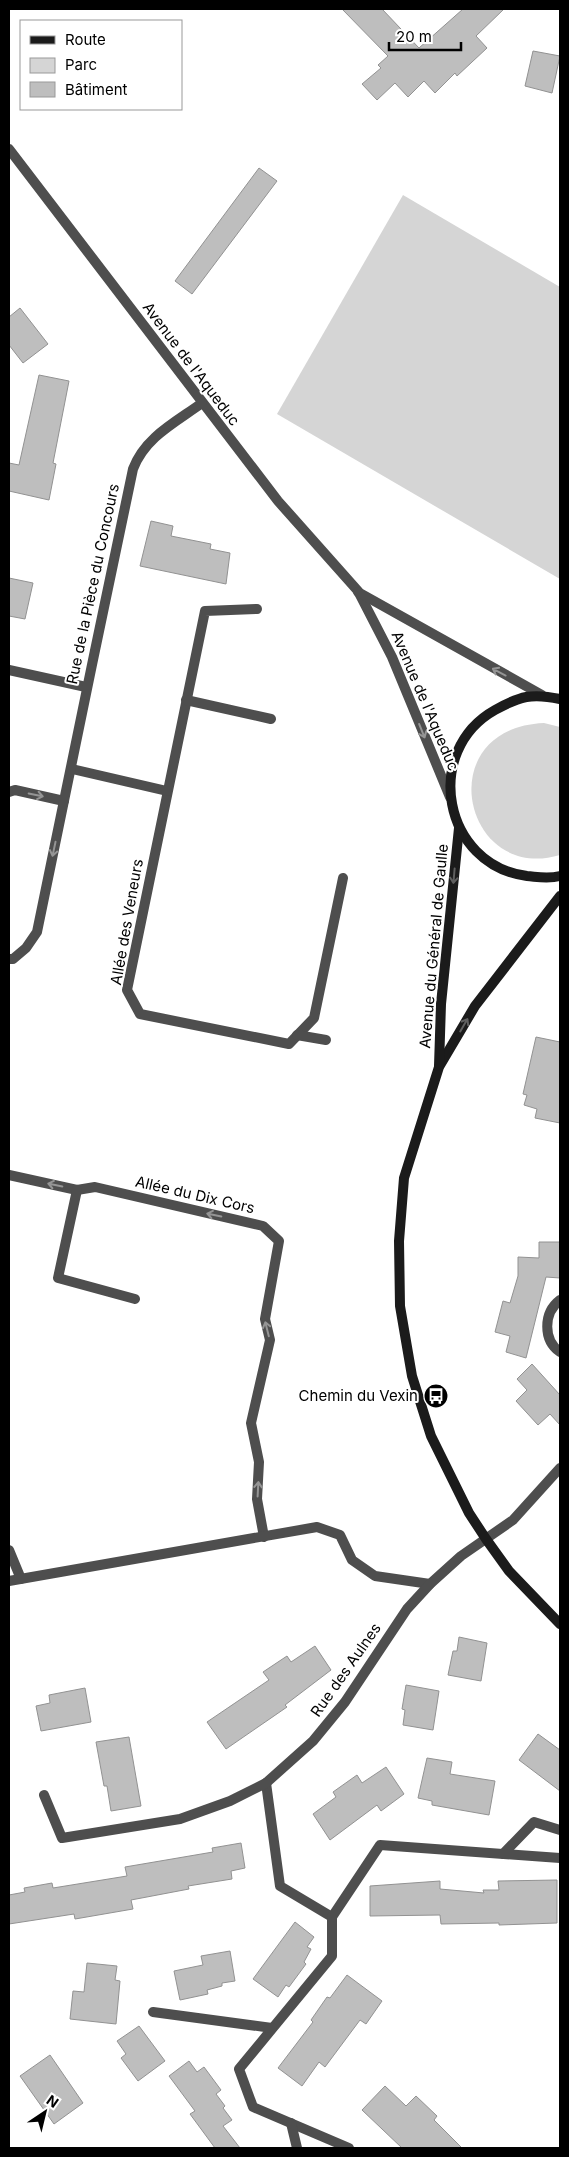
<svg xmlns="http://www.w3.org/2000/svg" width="569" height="2157" font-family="Inter,sans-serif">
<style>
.green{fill:#d5d5d5}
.building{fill:#bebebe;stroke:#929292}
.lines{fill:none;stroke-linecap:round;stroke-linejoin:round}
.street{stroke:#4e4e4e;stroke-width:10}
.secondary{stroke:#1b1b1b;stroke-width:10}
.oneway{stroke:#959595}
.oneway2{stroke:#5f5f5f}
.labels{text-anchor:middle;stroke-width:4;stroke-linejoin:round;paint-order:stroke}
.street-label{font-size:15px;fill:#000;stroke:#fff}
.poi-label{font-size:15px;fill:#000;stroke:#fff;text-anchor:end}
</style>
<rect width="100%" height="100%" fill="#fff"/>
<g class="green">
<path d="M403,195l157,92v292l-283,-165z"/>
<path d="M544,723l16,4v128c-97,29 -131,-127 -16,-132z"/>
</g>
<g class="building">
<path d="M342,9h40l37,39 44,-39h41l-28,27 11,12 -30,28 -2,-3 -20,20 -11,-12 -16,16 -13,-14 -18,17 -15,-16 19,-16 -3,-3 10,-9z"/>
<path d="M533,51l27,5 -8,37 -27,-7z"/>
<path d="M259,168l18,13 -85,113 -17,-13z"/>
<path d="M20,308l28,36 -25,19 -14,-18v-28z"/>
<path d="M39,375l30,6 -16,82 3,1 -7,36 -40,-9v-28l10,2z"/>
<path d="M151,521l22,5 -2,10 40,8 -1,5 20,4 -4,31 -86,-18z"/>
<path d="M9,578l24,5 -8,36 -16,-3z"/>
<path d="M536,1037l24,5v81l-25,-5 2,-9 -13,-4 3,-10 -4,-1z"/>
<path d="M539,1242h21v36l-14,-1 -20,81 -20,-6 4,-16 -15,-4 8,-31 7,2 8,-27v-19l21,1z"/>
<path d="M532,1364l28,31v30l-10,-11 -12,11 -22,-24 11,-11 -10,-11z"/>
<path d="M459,1637l28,6 -6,38 -33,-6 5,-24h4z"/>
<path d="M315,1646l16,24 -46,35 2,2 -61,42 -19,-27 62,-42 -6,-8 24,-16 4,6z"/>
<path d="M406,1685l33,6 -6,39 -30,-5 2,-15 -3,-1z"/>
<path d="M85,1688l6,34 -50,9 -5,-25 14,-3 -1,-8z"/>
<path d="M538,1734l22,16v41l-41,-31z"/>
<path d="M129,1737l12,69 -30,5 -4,-25h-3l-8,-44z"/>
<path d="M427,1758l25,4 -2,12 45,7 -6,34 -57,-10v-4l-14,-3z"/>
<path d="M386,1767l18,27 -23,17 -4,-6 -47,35 -17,-26 23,-17 -3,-5 24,-17 5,8z"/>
<path d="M241,1843l4,25 -14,3 1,8 -44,7 1,3 -58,11 2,9 -58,10 -1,-5 -65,10v-29l16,-3 -1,-4 28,-5 1,5 74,-12 -2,-9 88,-15 -1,-4z"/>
<path d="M557,1880v43l-58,2v-2l-58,1 -1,-9 -70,1v-30l70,-5v8l44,4 -1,-3h16l-1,-9z"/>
<path d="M295,1922l19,15 -7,10 4,2 -7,13 2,2 -17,23 -3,-2 -8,12 -25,-18z"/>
<path d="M230,1951l5,30 -13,2v3l-15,4 1,4 -28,6 -6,-29 29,-6 -2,-9z"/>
<path d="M87,1963l30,3 -2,14 5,1 -4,43 -46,-5 3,-28 11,1z"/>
<path d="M347,1975l35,26 -16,23 -6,-4 -35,47 -6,-5 -17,24 -24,-18 35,-46 -2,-2 16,-23 3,1z"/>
<path d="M139,2026l26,35 -27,20 -17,-23 5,-4 -9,-13z"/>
<path d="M50,2055l33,48 -29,21 -34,-48z"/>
<path d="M189,2061l8,11 7,-5 17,23 -5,4 9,12 -2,2 9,12 -9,6 17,22h-25l-25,-34 5,-3 -26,-35z"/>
<path d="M385,2086l21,20 10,-10 21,20 -3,4 28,28h-60l-40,-38z"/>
</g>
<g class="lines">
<g class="street">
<path d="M9,149l269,352 80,90 34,66 58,140"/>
<path d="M358,592l184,103"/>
<path d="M257,609l-52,2 -78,379 13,24 149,30 25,-26 29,-140"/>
<path d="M9,670l77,17"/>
<path d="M186,700l85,19"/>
<path d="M72,769l95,22"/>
<path d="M9,792l6,-2 49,11"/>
<path d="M9,959h4l13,-11 11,-16c32,-154 63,-309 96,-463 12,-32 43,-47 69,-66"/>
<path d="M297,1035l29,5"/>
<path d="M9,1175l68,15 18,-3 168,39 16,15 -14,78 5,21 -19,83 8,39 -2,37 7,38"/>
<path d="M77,1190l-19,88 77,21"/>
<path d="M560,1300c-17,13 -17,40 0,52"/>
<path d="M9,1550l12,29"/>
<path d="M9,1581l308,-54 23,8 12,25 23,16 55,8"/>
<path d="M266,1783l14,103 52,31v39l-93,113 14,38 96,41"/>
<path d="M44,1795l18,43 118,-19 50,-18 36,-18 47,-42 32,-39 62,-93 23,-25 31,-28 52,-36 47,-52"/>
<path d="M503,1854l31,-32 26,8"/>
<path d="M332,1917l48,-72 180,13"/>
<path d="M153,2012l119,16"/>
<path d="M291,2123l6,25"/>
</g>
<g class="secondary">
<path d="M560,699c-28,-6 -40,-3 -65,11 -73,41 -52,155 32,166 12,1 21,3 33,0"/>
<path d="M560,896l-85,110 -36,61 -35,111 -5,63 1,65 12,70 19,60 38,77 17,26 23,32 51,53"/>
<path d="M439,1066l2,-62 18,-176"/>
</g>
</g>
<defs><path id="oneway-shaft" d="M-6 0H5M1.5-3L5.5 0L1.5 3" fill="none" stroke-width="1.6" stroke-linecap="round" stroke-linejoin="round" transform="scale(1.25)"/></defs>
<g class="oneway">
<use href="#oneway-shaft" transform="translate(499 672) rotate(-152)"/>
<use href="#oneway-shaft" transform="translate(422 731) rotate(68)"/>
<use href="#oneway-shaft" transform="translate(36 795) rotate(12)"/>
<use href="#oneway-shaft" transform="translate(54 849) rotate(102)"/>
<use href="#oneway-shaft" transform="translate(55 1185) rotate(-168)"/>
<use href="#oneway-shaft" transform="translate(214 1215) rotate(-168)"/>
<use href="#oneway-shaft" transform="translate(267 1329) rotate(-104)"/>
<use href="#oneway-shaft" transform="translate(258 1489) rotate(-87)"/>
</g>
<g class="oneway2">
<use href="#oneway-shaft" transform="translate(454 876) rotate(95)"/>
<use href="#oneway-shaft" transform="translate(464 1025) rotate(-60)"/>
</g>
<defs>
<symbol id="bus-disc" viewBox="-11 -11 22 22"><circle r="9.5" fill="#000" stroke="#fff"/><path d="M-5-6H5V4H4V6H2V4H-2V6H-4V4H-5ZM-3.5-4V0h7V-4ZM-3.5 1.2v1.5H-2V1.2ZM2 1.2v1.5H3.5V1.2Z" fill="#fff"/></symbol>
</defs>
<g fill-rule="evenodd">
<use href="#bus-disc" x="422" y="1382" width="28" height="28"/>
</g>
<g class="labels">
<g class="street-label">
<text transform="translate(191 364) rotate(53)" y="5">Avenue de l'Aqueduc</text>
<text transform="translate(93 584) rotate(-78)" y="5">Rue de la Pièce du Concours</text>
<text transform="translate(425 701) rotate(67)" y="5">Avenue de l'Aqueduc</text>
<text transform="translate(127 922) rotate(-80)" y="5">Allée des Veneurs</text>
<text transform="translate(434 946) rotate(-85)" y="5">Avenue du Général de Gaulle</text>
<text transform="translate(195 1195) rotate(13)" y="5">Allée du Dix Cors</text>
<text transform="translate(346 1670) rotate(-55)" y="5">Rue des Aulnes</text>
</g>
<g class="poi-label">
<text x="418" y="1401">Chemin du Vexin</text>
</g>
</g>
<rect width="569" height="2157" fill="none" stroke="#000000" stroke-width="20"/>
<rect x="20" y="20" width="162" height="90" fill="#ffffff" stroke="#999999"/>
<rect x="30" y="36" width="25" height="8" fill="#1b1b1b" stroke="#999999"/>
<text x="65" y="45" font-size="15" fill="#000000">Route</text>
<rect x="30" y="58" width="25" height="15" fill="#d5d5d5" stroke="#999999"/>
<text x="65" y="70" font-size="15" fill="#000000">Parc</text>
<rect x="30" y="82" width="25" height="15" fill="#bebebe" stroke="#999999"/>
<text x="65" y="95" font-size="15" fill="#000000">Bâtiment</text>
<g transform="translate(45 2112) rotate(35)" stroke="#ffffff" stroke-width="4" paint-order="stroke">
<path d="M0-4L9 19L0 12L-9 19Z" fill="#000000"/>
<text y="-8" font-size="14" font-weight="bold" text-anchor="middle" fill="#000000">N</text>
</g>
<path d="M389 42v8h72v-8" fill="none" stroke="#000000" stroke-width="2.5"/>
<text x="396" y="42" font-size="15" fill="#000000" stroke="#ffffff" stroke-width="4" paint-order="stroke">20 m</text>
</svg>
